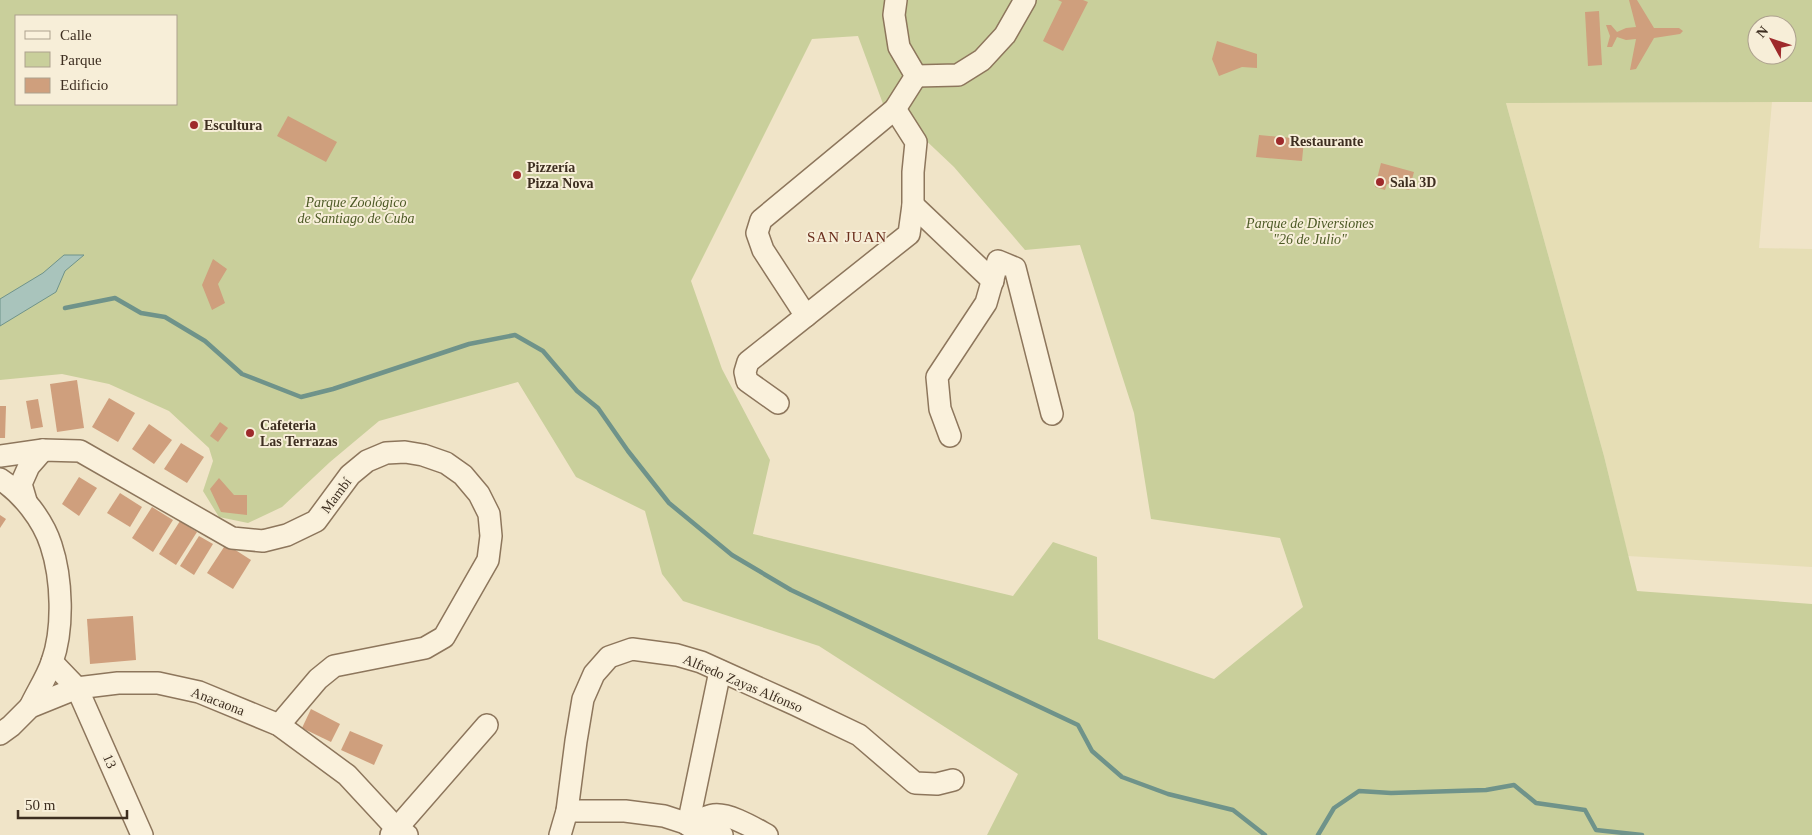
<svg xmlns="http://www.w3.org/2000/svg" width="1812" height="835" font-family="Georgia,serif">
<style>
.farmland{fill:#e6deb5}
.green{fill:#c9cf9b;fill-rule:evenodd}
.water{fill:#a9c4bc;stroke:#6f938a}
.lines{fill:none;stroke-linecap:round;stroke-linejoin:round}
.stream{stroke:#6f938a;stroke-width:4.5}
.building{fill:#cf9f7d}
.minor-casing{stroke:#8d765c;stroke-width:24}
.minor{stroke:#faf1dc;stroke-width:21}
.poi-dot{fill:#9e2a2b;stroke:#f7eed8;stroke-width:2}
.labels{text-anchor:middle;stroke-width:4;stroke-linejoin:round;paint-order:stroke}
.poi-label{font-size:14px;font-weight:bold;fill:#3d2e20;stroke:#f7eed8;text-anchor:start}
.park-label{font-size:14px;font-style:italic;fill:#4d5a26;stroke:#f7eed8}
.street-label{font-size:14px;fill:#3d2e20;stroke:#f7eed8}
.neighbourhood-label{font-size:15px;letter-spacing:1px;fill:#6b2e1e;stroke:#f7eed8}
</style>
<rect width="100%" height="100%" fill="#f0e4c8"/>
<path class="farmland" d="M1772,102l-13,146 53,1v318l-184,-11 -24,-100 -98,-353z"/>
<path class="green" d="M0,0h1812v102l-306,1 98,353 33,135 175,13v231h-825l31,-61 -199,-128 -136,-45 -21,-27 -17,-63 -69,-34 -58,-95 -139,39 -49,41 -48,45 -34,16 -29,-6 -16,-26 10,-30 -4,-13 -40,-37 -60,-27 -47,-10 -62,6zM16,16h160v88h-160zM1757,25h30v30h-30zM858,36l28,76 13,3 55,52 71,83 55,-5 54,168 17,106 129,19 23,69 -89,72 -116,-40 -1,-82 -44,-15 -40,54 -260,-62 17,-74 -48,-91 -31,-88 121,-242z"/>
<path class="water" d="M64,255h20l-19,16 -9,21 -56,34v-27l43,-26z"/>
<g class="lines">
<g class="stream">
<path d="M65,308l50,-10 26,15 24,4 40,24 37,33 59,23 32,-8 136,-45 46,-9 28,16 34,40 21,17 30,43 41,52 63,52 59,35 287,135 14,26 30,26 46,17 65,16 32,25"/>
<path d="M1318,835l16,-27 25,-17 32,2 95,-3 28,-5 22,18 49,7 11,20 46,5"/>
</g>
</g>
<g class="building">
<path d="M1058,0h25l5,2 -25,49 -20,-10 19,-39z"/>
<path d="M1629,0h8l17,28h25l4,3 -3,3 -26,4 -18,31 -6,1 6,-31 -10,1 -9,-3 -5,10h-5l3,-11 -4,-11h5l6,7 9,-4 10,-1z"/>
<path d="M1599,11l3,54 -14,1 -3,-54z"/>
<path d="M1217,41l40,13v14l-15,-1 -23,9 -7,-17z"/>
<path d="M288,116l49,26 -11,20 -49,-26z"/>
<path d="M1259,135l45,4 -2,22 -46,-4z"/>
<path d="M1381,163l33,9 -5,18 -22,-6 -2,6 -10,-3z"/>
<path d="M213,259l14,10 -9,15 7,19 -13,7 -10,-25z"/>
<path d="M77,380l7,48 -27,4 -7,-48z"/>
<path d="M109,398l26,15 -17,29 -26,-15z"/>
<path d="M38,399l5,28 -12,2 -5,-28z"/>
<path d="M0,406h6l-1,32h-5z"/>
<path d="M220,422l8,6 -10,14 -8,-6z"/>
<path d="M149,424l23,16 -18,24 -22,-15z"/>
<path d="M181,443l23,14 -17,26 -23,-14z"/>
<path d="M79,477l18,11 -18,28 -17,-12z"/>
<path d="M219,478l15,17h13v20l-26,-3 -11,-23z"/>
<path d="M120,493l22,14 -12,20 -23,-14z"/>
<path d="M152,507l21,13 -20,32 -21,-14z"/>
<path d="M0,515l6,4 -6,9z"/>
<path d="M180,521l17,11 -21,33 -17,-11z"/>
<path d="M199,536l14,8 -19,31 -14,-9z"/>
<path d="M226,544l25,16 -18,29 -26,-16z"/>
<path d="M133,616l3,44 -46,4 -3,-45z"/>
<path d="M311,709l29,15 -9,18 -29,-14z"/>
<path d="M350,731l33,14 -9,20 -33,-15z"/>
</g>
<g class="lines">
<defs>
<g id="minor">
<path d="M896,0l-2,15 5,32 17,29"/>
<path d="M916,76l42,-1 24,-15 23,-25 20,-35"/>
<path d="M913,205l80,76"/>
<path d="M806,316l-43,-66 -6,-17 4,-13 134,-111 21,-33"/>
<path d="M778,403l-31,-22 -2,-9 3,-10 161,-128 4,-29v-33l3,-30 -21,-33"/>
<path d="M950,436l-10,-27 -3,-32 49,-74 12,-42 17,7 37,146"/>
<path d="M0,456l43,-6 37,1 152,87 31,3 24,-6 29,-14 34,-46 17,-14 19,-8 19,-1 18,3 23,8 17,12 16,19 10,20 2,22 -3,24 -44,77 -19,11 -91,18 -16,13 -39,46"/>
<path d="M0,479c22,14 43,41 51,66 11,33 13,84 1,117 -5,15 -15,30 -22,45"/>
<path d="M26,501l-5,-17 8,-18 14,-16"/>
<path d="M52,662l25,26 65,147"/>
<path d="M0,734l11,-8 19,-19 47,-19 41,-5h40l41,9 80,33 68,50 50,54 10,6"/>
<path d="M567,811h58l39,5 58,19"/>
<path d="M688,825l32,-154"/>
<path d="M688,825c8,-3 18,-9 26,-10 15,-2 40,13 53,20"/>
<path d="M391,835l96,-110"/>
<path d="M560,835l7,-24 9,-70 7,-42 11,-25 15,-17 23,-8 45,6 24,7 93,42 65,31 56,48 22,1 16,-4"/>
</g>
</defs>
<use href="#minor" class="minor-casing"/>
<use href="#minor" class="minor"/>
</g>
<g class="poi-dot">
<circle cx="194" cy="125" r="5"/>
<circle cx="1280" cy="141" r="5"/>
<circle cx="517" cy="175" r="5"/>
<circle cx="1380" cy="182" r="5"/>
<circle cx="250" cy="433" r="5"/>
</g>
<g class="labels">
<g class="poi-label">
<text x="204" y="130">Escultura</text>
<text x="1290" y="146">Restaurante</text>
<text x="527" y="172">Pizzería<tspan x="527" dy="16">Pizza Nova</tspan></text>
<text x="1390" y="187">Sala 3D</text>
<text x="260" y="430">Cafeteria<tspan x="260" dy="16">Las Terrazas</tspan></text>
</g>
<g class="park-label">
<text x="356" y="207">Parque Zoológico<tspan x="356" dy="16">de Santiago de Cuba</tspan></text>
<text x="1310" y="228">Parque de Diversiones<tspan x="1310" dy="16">"26 de Julio"</tspan></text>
</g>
<g class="street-label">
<text transform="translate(336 495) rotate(-53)" y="5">Mambí</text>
<text transform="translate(743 683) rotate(23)" y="5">Alfredo Zayas Alfonso</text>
<text transform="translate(218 701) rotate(21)" y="5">Anacaona</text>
<text transform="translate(110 761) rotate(67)" y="5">13</text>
</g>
<g class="neighbourhood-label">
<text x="847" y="242">SAN JUAN</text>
</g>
</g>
<rect x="15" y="15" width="162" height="90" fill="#f7eed8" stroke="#ada18e"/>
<rect x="25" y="31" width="25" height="8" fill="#faf1dc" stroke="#ada18e"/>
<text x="60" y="40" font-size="15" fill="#3d2e20">Calle</text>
<rect x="25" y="52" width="25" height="15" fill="#c9cf9b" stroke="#ada18e"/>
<text x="60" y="65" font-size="15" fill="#3d2e20">Parque</text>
<rect x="25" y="78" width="25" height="15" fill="#cf9f7d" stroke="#ada18e"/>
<text x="60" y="90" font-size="15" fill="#3d2e20">Edificio</text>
<g transform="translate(1772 40) rotate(310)"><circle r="24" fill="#f7eed8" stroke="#ada18e"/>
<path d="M0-4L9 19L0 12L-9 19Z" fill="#9e2a2b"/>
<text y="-8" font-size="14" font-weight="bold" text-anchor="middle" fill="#3d2e20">N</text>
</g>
<path d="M18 810v8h109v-8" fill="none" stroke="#3d2e20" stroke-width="2.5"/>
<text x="25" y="810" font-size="15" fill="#3d2e20" stroke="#f7eed8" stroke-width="4" paint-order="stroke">50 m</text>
</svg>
